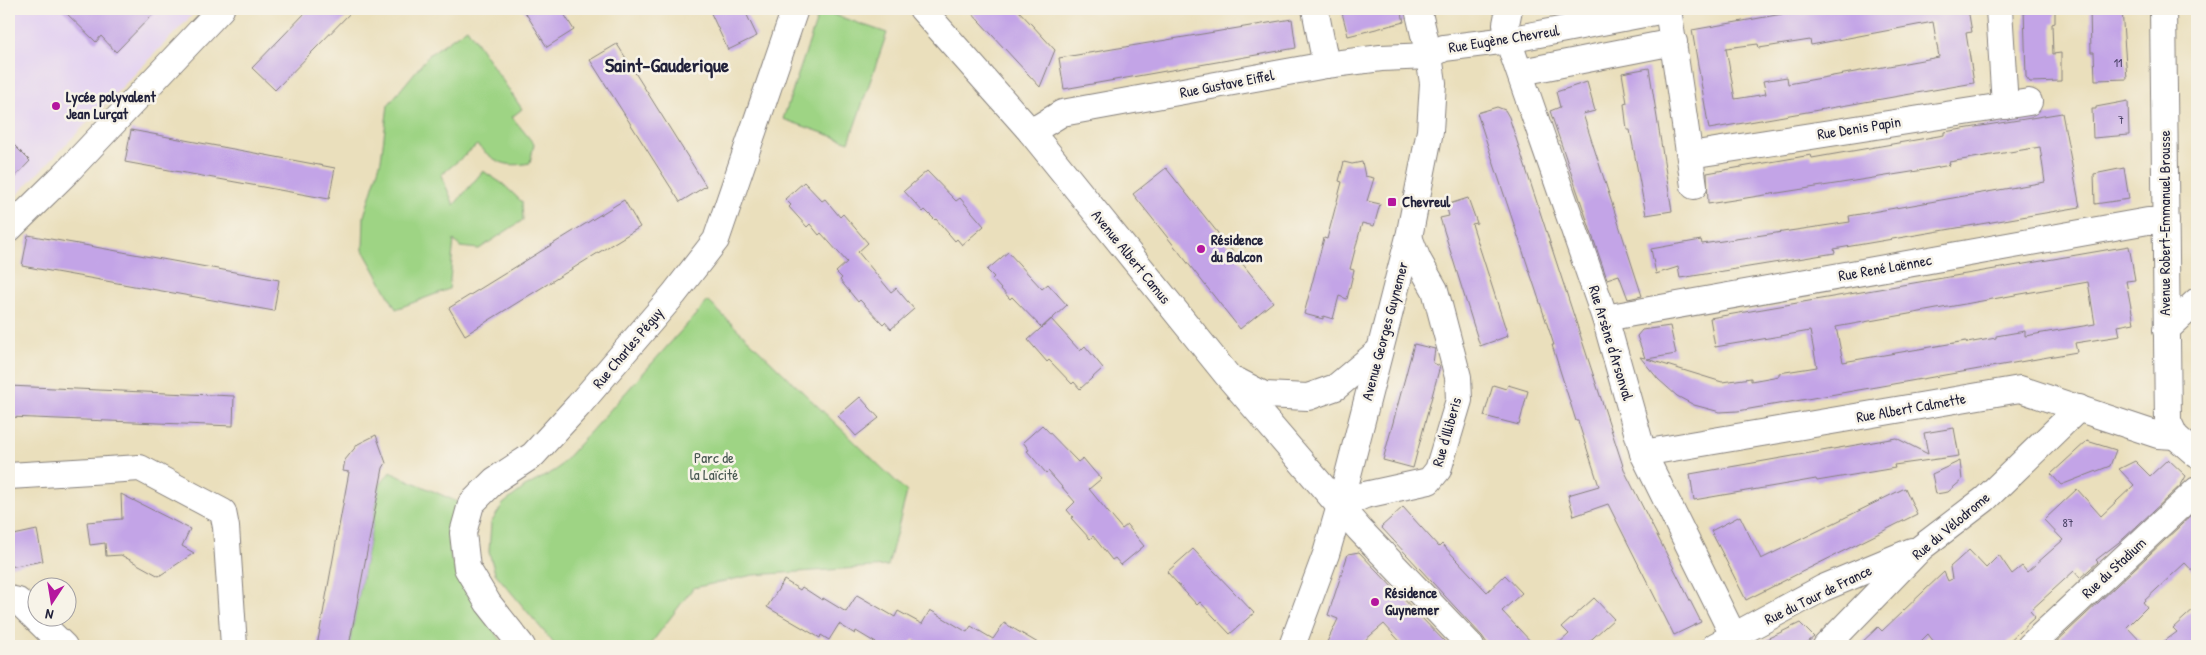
<svg xmlns="http://www.w3.org/2000/svg" width="2206" height="655" font-family="'Patrick Hand',sans-serif">
<style>
.built{fill:#e4d3f1}
.green{fill:#9ed484;stroke:#607b60}
.building{fill:#c3a4e7;fill-rule:evenodd}
.lines{fill:none;stroke-linecap:round;stroke-linejoin:round}
.minor-casing{stroke:#86807c;stroke-width:28}
.minor{stroke:#fff;stroke-width:26}
.poi-dot{fill:#b5179e;stroke:#f7f3e8;stroke-width:2}
.labels{text-anchor:middle;stroke-width:5;stroke-linejoin:round;paint-order:stroke}
.number-label{font-size:12px;fill:#4a4266}
.street-label{font-size:15px;fill:#22223b;stroke:#f7f3e8}
.poi-label{font-size:15px;font-weight:bold;fill:#22223b;stroke:#f7f3e8;text-anchor:start}
.park-label{font-size:15px;fill:#475751;stroke:#f7f3e8}
.district-label{font-size:20px;font-weight:bold;fill:#22223b;stroke:#f7f3e8}
</style>
<rect width="100%" height="100%" fill="#f7f3e8"/>
<filter id="ink" filterUnits="userSpaceOnUse"><feTurbulence type="fractalNoise" baseFrequency=".02" numOctaves="2"/><feDisplacementMap in="SourceGraphic" scale="10" xChannelSelector="R" yChannelSelector="G"/><feConvolveMatrix kernelMatrix="1 2 1 2 8 2 1 2 1" color-interpolation-filters="sRGB"/></filter>
<filter id="wash" filterUnits="userSpaceOnUse"><feTurbulence type="fractalNoise" baseFrequency=".0096" numOctaves="4" result="noise"/><feDisplacementMap in="SourceGraphic" scale="20" xChannelSelector="R" yChannelSelector="G"/><feGaussianBlur stdDeviation="1.12" result="paint"/><feColorMatrix in="noise" values="0 0 0 0 0 0 0 0 0 0 0 0 0 0 0 0 0 1.4 0 .05"/><feComposite in="paint" operator="in"/></filter>
<g filter="url(#wash)">
<rect width="100%" height="100%" fill="#eadfbc"/>
<path class="built" d="M9,9h189l-189,194z"/>
<g class="green">
<path d="M820,10l67,23 -38,109 -66,-23z"/>
<path d="M467,28l55,81 -10,8 22,27 -4,19c-25,5 -35,-1 -53,-18l-36,30 13,30 29,-34 20,13 19,18 1,18 -44,29 -19,-2 -6,-7 -5,49 -53,20 -33,-59 1,-34 17,-56 7,-55 42,-51z"/>
<path d="M708,301l199,191 -19,74 -135,9 -60,13 -44,58h-93l-61,-73 -6,-21 2,-29 12,-19 22,-17 31,-17z"/>
<path d="M390,472l70,31c-3,8 -8,17 -10,26 -8,44 32,84 55,117h-156l31,-161z"/>
</g>
<g id="blocks">
<g class="building">
<path d="M62,9h96l-42,43 -15,-16 -5,6z"/>
<path d="M309,9h45l-79,81 -23,-22z"/>
<path d="M523,9h38l13,21 -27,17z"/>
<path d="M709,9h35l13,27 -29,14z"/>
<path d="M968,9h49l15,16 23,25 -15,37z"/>
<path d="M1341,9h60l3,13 -56,14z"/>
<path d="M1839,9h129l4,23 -6,1 8,50 -265,46 -17,-99 113,-20 1,4zM1933,22l6,35 -151,27 -1,-7 -24,4 3,13 -31,5 -9,-51 32,-4 1,4 51,-8 1,5z"/>
<path d="M2024,9h31v14l-3,1 1,30 8,-1v28l-31,1 -4,-5z"/>
<path d="M2090,9h32l5,70 -32,1 -1,-28h-3z"/>
<path d="M1292,19l4,29 -232,41 -5,-31z"/>
<path d="M617,44l89,142 -26,16 -90,-142z"/>
<path d="M1649,68l23,143 -26,4 -16,-85h-3l-3,-26 3,-1 -5,-30z"/>
<path d="M1587,82l8,29 -12,3 59,182 -14,3 -9,-24 -12,4 -57,-168 10,-4 -4,-15z"/>
<path d="M2128,101l1,34 -36,3 -1,-29h4v-2z"/>
<path d="M1497,107l8,3 4,7 116,355 76,150 -27,13 -66,-131 -34,12 -6,-21 31,-9 -21,-65h-2l-24,-76h2l-77,-232z"/>
<path d="M2062,113l18,94 -246,42 1,4 -142,23 -13,2 -2,-11 -22,7 -5,-25 50,-9 1,4 148,-22 -1,-6 196,-34 -5,-35 -91,15 1,3 -26,5 -216,34 -1,-31 104,-18 1,3 132,-23v-3z"/>
<path d="M131,130l204,38 -6,31 -204,-37z"/>
<path d="M9,140l21,21 -21,22z"/>
<path d="M1344,162l8,2 10,-2 3,14 9,2 -7,23 13,3 -6,22 -12,-3 -12,46 4,1 -7,29 -8,-3 -6,23 -10,-3v3l-19,-5 20,-76 3,1 15,-57 -3,-1z"/>
<path d="M1166,168l107,134 -33,27 -107,-135z"/>
<path d="M2124,168l5,31 -34,5 -1,-30z"/>
<path d="M927,171l29,30 4,-3 24,28 -22,19 -5,-6 -2,2 -19,-22 -1,1 -10,-10 -2,2 -19,-21z"/>
<path d="M804,182l18,19 3,-2 15,18 3,-3 25,29 -10,9 33,40 5,-4 18,21 -23,20 -6,-7 -2,2 -23,-24 -2,2 -18,-22 2,-2 -6,-6 11,-10 -26,-29 -2,2 -9,-11 -3,3 -18,-20 2,-2 -6,-6z"/>
<path d="M1468,198l9,25 -5,1 36,112 -28,10 -40,-128 9,-2 -3,-11z"/>
<path d="M624,200l16,27 -175,108 -16,-27z"/>
<path d="M28,235l251,45 -5,31 -252,-45z"/>
<path d="M2129,246l6,34 -9,1 8,42 -16,3 2,10 -45,7 2,9 -339,59 -18,1 -26,-7 -17,-9 -19,-17 -18,-22 5,1 -8,-22 5,-6 28,-4 6,28 -29,5 75,23 29,-4v3l28,-5v-3l38,-6 -7,-36 -95,16 -5,-29zM2088,282l7,42 -70,12v-5l-29,5v2l-29,5 -1,-2 -123,21 -7,-35z"/>
<path d="M1008,252l34,37 6,-5 19,21 -25,23 -30,-31 -2,2 -18,-20 2,-2 -7,-7z"/>
<path d="M1051,319l29,32 5,-5 18,22 -23,21 -6,-7 -2,2 -23,-24 -2,2 -19,-22z"/>
<path d="M1414,344l21,5 -2,14 7,3 -27,102 -30,-8z"/>
<path d="M1493,385l13,4 2,-4 20,6 -9,34 -35,-9z"/>
<path d="M9,386l225,10 -1,30 -224,-9z"/>
<path d="M860,397l19,21 -23,18 -18,-20z"/>
<path d="M1042,425l36,37 5,-4 10,12 8,9 -12,10 33,40 5,-4 17,21 -23,19 -6,-7 -3,2 -19,-24 -3,3 -19,-21 2,-1 -6,-7 8,-8 -27,-31 -2,2 -19,-22 2,-1 -6,-8z"/>
<path d="M1954,428l5,28 -65,9 1,3 -78,13 -1,-2 -122,21 -4,-26 206,-36 32,16 -4,-21z"/>
<path d="M376,435l10,28 -3,5 -34,178h-32l32,-174 -6,-1 2,-11 13,-16z"/>
<path d="M2087,441l29,9 -6,16 -49,19 -10,-11z"/>
<path d="M2168,459l18,17 -5,9 -58,54 -27,21 2,2 -18,16 -6,-7 -44,40 5,6 -31,29h-67l-9,-12 -12,12h-58l20,-19 4,4 62,-59 4,9 4,-2 -2,-12 19,-17 17,18 13,-13 13,19 10,-8 5,6 36,-32 -19,-20 33,-31 24,27 33,-31 -15,-16 16,-8 15,15z"/>
<path d="M1960,461l2,19 -14,12 -12,2 -4,-20z"/>
<path d="M1905,488l12,26 -171,86 -35,-69 29,-15 21,43z"/>
<path d="M121,494l69,35 -8,17 12,7 -35,23 -38,-21 -15,1 -1,-13 -15,2 -3,-23 35,-3z"/>
<path d="M1403,507l36,40 3,-3 45,48 18,-17 17,18 -20,18 33,35h-46l-7,-10 -101,-109z"/>
<path d="M2197,510v66l-12,-13 -42,39 4,5 -20,20 18,19h-93z"/>
<path d="M37,530l6,31 -34,6v-31z"/>
<path d="M1193,549l61,64 -24,21 -30,-32 -3,3 -30,-33z"/>
<path d="M1359,552l58,61 32,33h-45l-20,-22 -26,22h-19l-12,-4 11,-23 -10,-4 20,-61z"/>
<path d="M784,580l16,10 2,-3 20,13 1,-2 23,14 11,-17 38,22 3,-6 24,13 8,-14 37,22 4,-6 22,13 11,-16 39,23h-118l-12,-7 -5,7h-27l-25,-15 -1,3 -16,-10 -10,16 -8,-5 -1,3 -53,-31z"/>
<path d="M1594,598l20,21 -30,27h-28l13,-12 -7,-7z"/>
<path d="M2197,606v40h-39l19,-14 -4,-4z"/>
<path d="M1800,623l14,14 -11,9h-51z"/>
</g>
</g>
</g>
<g filter="url(#ink)">
<use href="#blocks" fill-opacity="0" stroke="#86807c" stroke-width="1"/>
<g class="lines">
<defs>
<g id="minor">
<path d="M922,9l109,123 196,243 132,154 112,117"/>
<path d="M1315,9l11,56"/>
<path d="M1509,9l-3,15 2,16 97,278 38,135 91,184"/>
<path d="M1668,9l26,177"/>
<path d="M1999,9l6,97"/>
<path d="M2163,9l5,412 7,15 22,19"/>
<path d="M1521,72l153,-30"/>
<path d="M1031,132l31,-19 264,-48 55,-7 48,-2 15,-8 64,-8 162,-31"/>
<path d="M1690,155l339,-53"/>
<path d="M9,229l56,-55 156,-165"/>
<path d="M1605,318l543,-97h18"/>
<path d="M2166,330l31,-29"/>
<path d="M1239,382l25,13 44,2 28,-10 43,-36"/>
<path d="M1643,453l377,-64 138,46 17,1"/>
<path d="M9,476l131,-8 83,44 3,15 8,119"/>
<path d="M1340,506l25,-11 64,-14 9,-11 21,-70 -1,-23 -23,-87 -17,-30 -9,-23"/>
<path d="M9,599l9,2 46,45"/>
<path d="M522,646l-34,-43 -21,-35 -4,-35 8,-29 24,-24 38,-25 45,-49 96,-112 42,-54 79,-231"/>
<path d="M1292,646l34,-92 14,-48 69,-269 21,-106 3,-48 -4,-27 -11,-47"/>
<path d="M1715,646l108,-58 89,-37"/>
<path d="M1826,646l96,-99 63,-48 94,-91"/>
<path d="M2030,646l167,-156"/>
</g>
</defs>
<use href="#minor" class="minor-casing"/>
<use href="#minor" class="minor"/>
</g>
</g>
<g class="poi-dot">
<circle cx="56" cy="106" r="5"/>
<rect x="1387" y="197" width="10" height="10" rx="2.5"/>
<circle cx="1201" cy="249" r="5"/>
<circle cx="1375" cy="602" r="5"/>
</g>
<g class="labels">
<g class="number-label">
<text x="2118" y="67">11</text>
<text x="2121" y="124">7</text>
<text x="2068" y="527">87</text>
</g>
<g class="street-label">
<text transform="translate(1504 39) rotate(-9)" y="5">Rue Eugène Chevreul</text>
<text transform="translate(1227 84) rotate(-11)" y="5">Rue Gustave Eiffel</text>
<text transform="translate(1859 128) rotate(-9)" y="5">Rue Denis Papin</text>
<text transform="translate(2165 223) rotate(-90)" y="5">Avenue Robert-Emmanuel Brousse</text>
<text transform="translate(1131 257) rotate(51)" y="5">Avenue Albert Camus</text>
<text transform="translate(1885 268) rotate(-10)" y="5">Rue René Laënnec</text>
<text transform="translate(1385 331) rotate(-75)" y="5">Avenue Georges Guynemer</text>
<text transform="translate(1611 343) rotate(73)" y="5">Rue Arsène d'Arsonval</text>
<text transform="translate(628 348) rotate(-50)" y="5">Rue Charles Péguy</text>
<text transform="translate(1911 408) rotate(-10)" y="5">Rue Albert Calmette</text>
<text transform="translate(1447 432) rotate(-74)" y="5">Rue d'Illiberis</text>
<text transform="translate(1951 526) rotate(-40)" y="5">Rue du Vélodrome</text>
<text transform="translate(2114 568) rotate(-43)" y="5">Rue du Stadium</text>
<text transform="translate(1818 595) rotate(-26)" y="5">Rue du Tour de France</text>
</g>
<g class="poi-label">
<text x="66" y="102">Lycée polyvalent<tspan x="66" dy="17">Jean Lurçat</tspan></text>
<text x="1402" y="207">Chevreul</text>
<text x="1211" y="245">Résidence<tspan x="1211" dy="17">du Balcon</tspan></text>
<text x="1385" y="598">Résidence<tspan x="1385" dy="17">Guynemer</tspan></text>
</g>
<g class="park-label">
<text x="714" y="463">Parc de<tspan x="714" dy="17">la Laïcité</tspan></text>
</g>
<g class="district-label">
<text x="667" y="72">Saint-Gauderique</text>
</g>
</g>
<rect width="2206" height="655" fill="none" stroke="#f7f3e8" stroke-width="30"/>
<g transform="translate(52 602) rotate(192)"><circle r="24" fill="#f7f3e8" stroke="#a29fa3"/>
<path d="M0-4L9 19L0 12L-9 19Z" fill="#b5179e"/>
<text y="-8" font-size="14" font-weight="bold" text-anchor="middle" fill="#22223b">N</text>
</g>
</svg>
